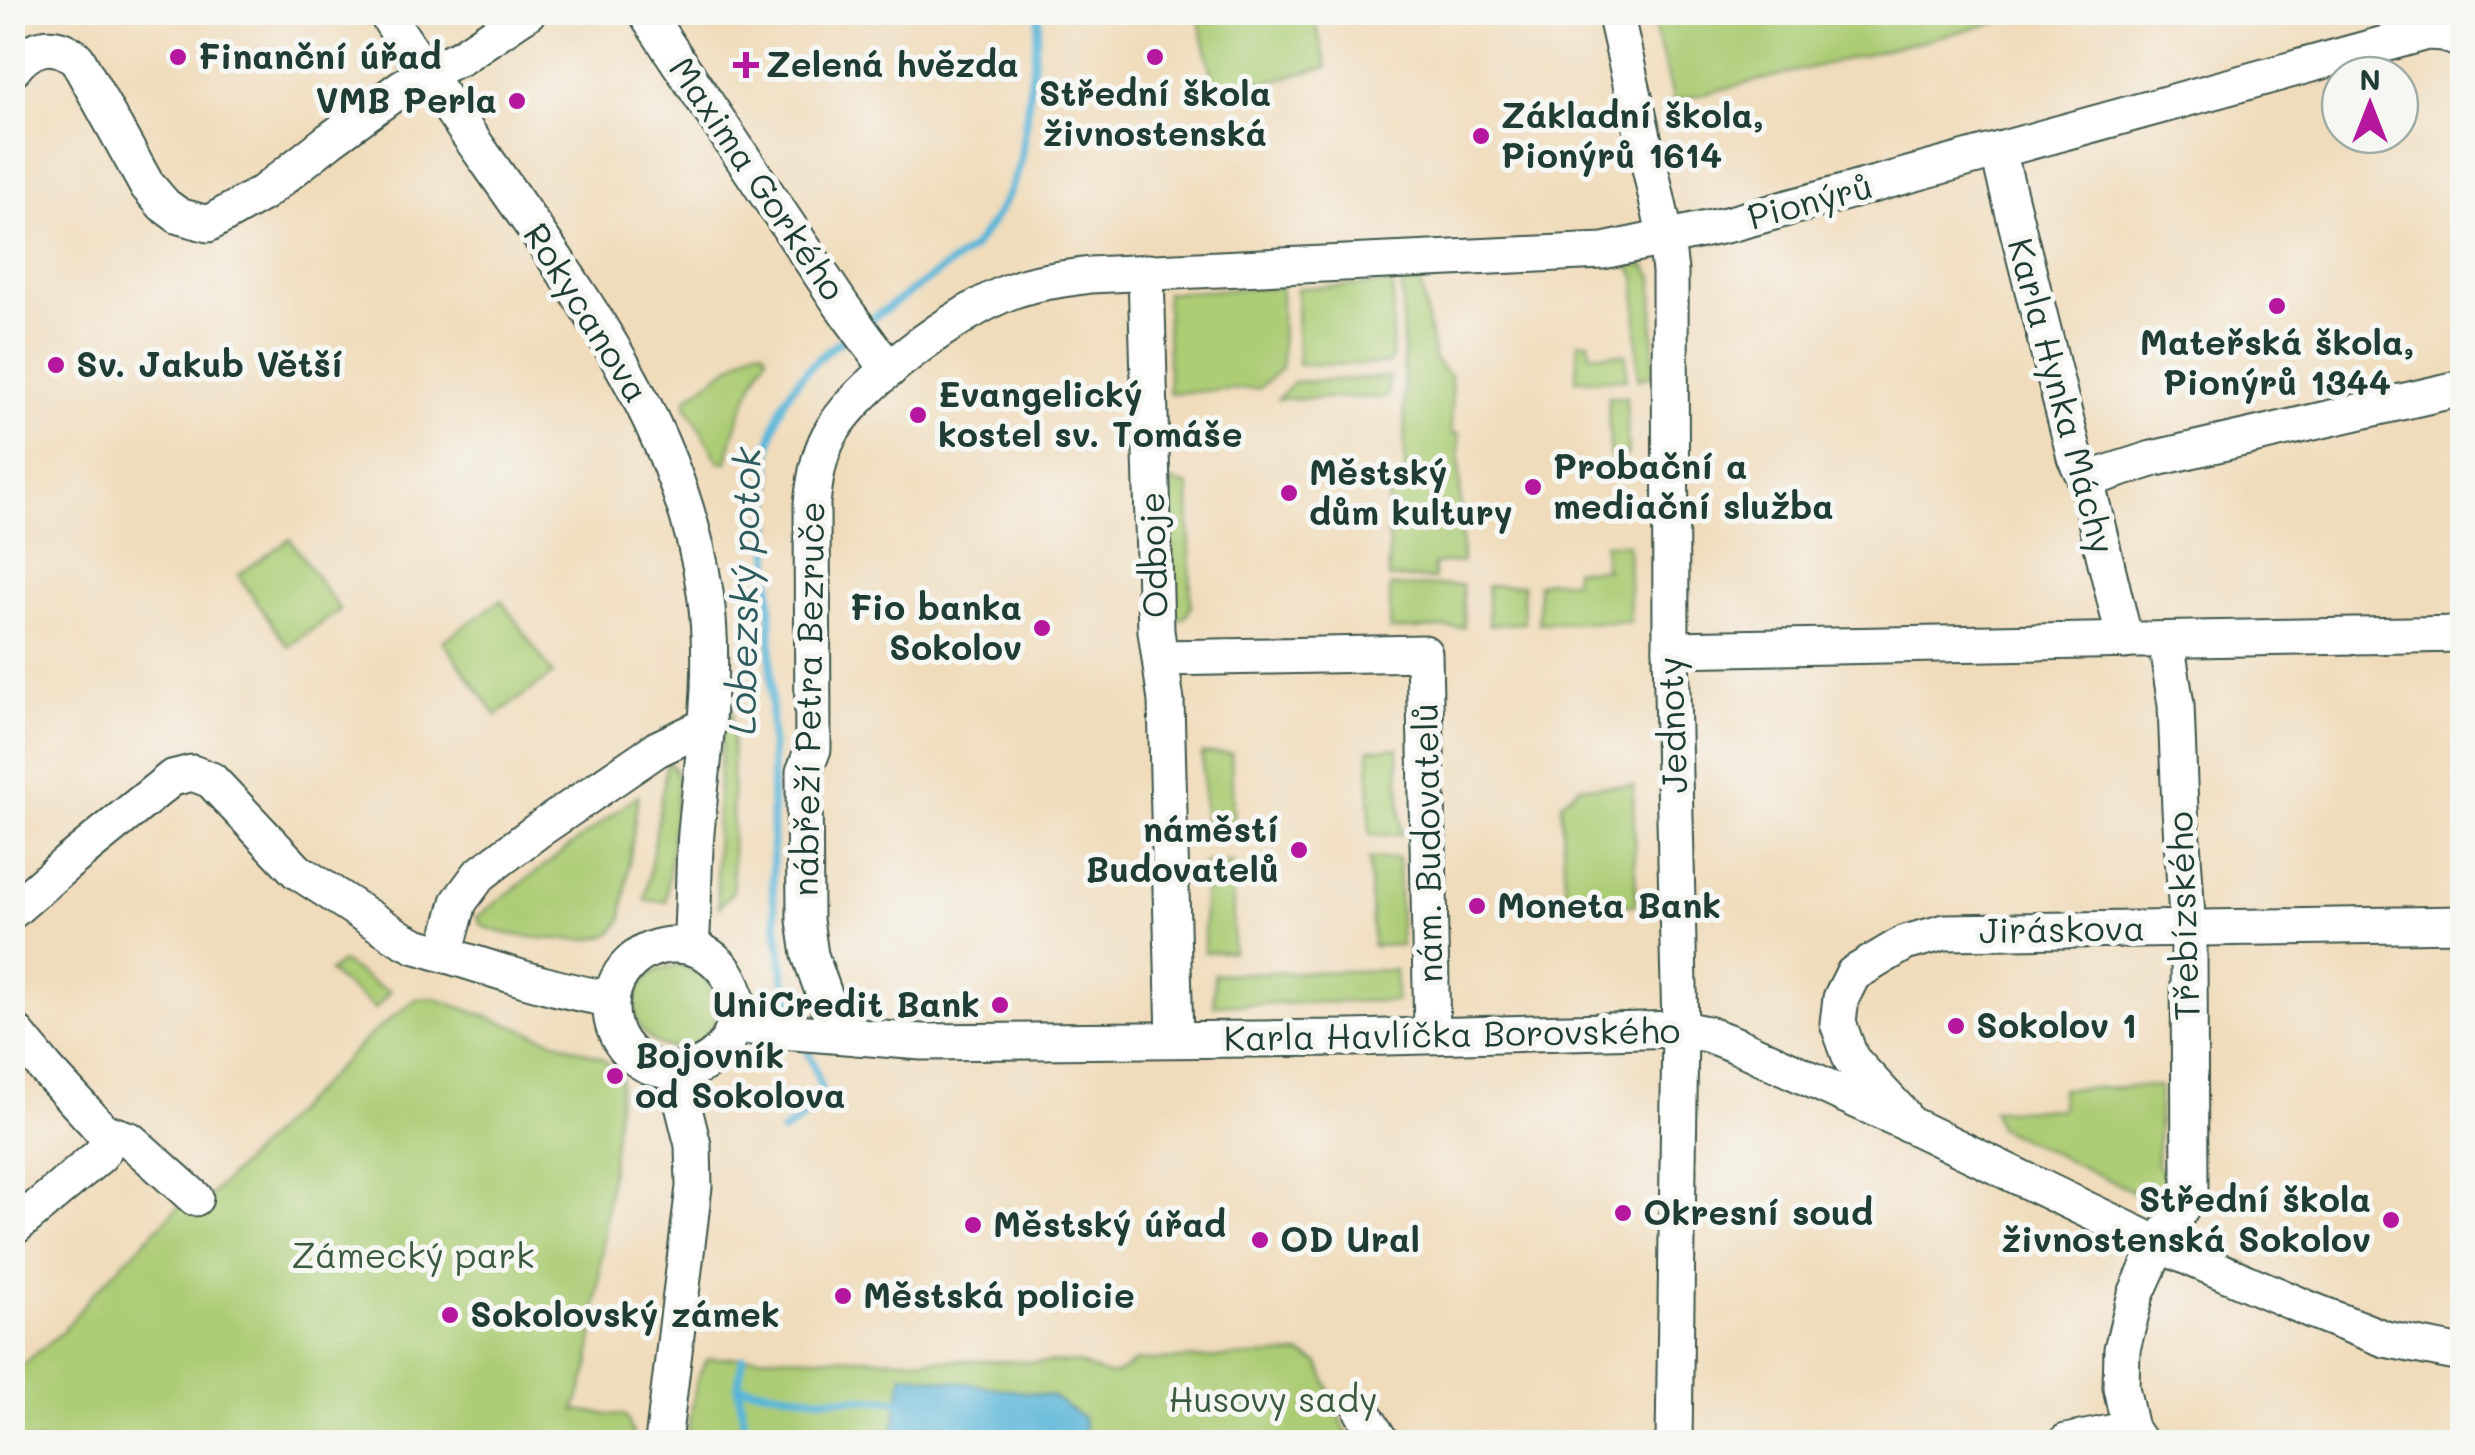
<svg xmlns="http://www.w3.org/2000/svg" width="2475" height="1455" font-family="Mali,sans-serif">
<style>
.green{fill:#accc74;stroke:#668454;stroke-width:2.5}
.water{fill:#5ab6d8;stroke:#3c7a86;stroke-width:2.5}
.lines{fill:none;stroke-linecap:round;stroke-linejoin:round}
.stream{stroke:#5ab6d8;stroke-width:8}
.minor-casing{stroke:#3e5548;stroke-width:39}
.minor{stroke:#fff;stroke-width:35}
.poi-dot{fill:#b5179e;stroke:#f6f6f2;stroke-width:4}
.labels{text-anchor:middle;stroke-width:10;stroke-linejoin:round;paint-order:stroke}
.poi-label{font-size:35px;font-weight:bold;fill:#1f3d34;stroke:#f6f6f2;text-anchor:start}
.street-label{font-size:35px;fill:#1f3d34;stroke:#f6f6f2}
.park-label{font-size:35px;fill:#3b5a41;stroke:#f6f6f2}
.water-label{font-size:38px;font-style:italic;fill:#2e5b5d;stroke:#f6f6f2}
</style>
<rect width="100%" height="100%" fill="#f6f6f2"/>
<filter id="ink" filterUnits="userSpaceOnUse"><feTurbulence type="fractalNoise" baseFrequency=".01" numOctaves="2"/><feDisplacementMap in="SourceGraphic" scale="20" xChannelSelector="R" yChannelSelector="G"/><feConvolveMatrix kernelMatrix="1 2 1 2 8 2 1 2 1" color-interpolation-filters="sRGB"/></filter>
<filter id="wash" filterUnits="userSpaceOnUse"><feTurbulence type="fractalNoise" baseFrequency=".0048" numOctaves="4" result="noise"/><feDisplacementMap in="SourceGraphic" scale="40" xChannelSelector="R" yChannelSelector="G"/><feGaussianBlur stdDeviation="2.25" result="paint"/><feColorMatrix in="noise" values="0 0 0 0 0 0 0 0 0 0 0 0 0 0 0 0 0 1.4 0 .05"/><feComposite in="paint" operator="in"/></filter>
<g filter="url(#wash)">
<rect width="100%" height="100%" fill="#f0dcbb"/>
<g class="green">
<path d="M1197,13h116l14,54 -110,27z"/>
<path d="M1651,13v-1l385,1 -362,88z"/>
<path d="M1612,262l34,4 7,11 1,97 -16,6 -2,-104 -8,-10 -14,-1z"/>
<path d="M1393,284l-1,75 -4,5 -90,1 -1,-77z"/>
<path d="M1402,284h19l13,75 7,9 10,8 1,58h7l3,128 -28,2v15l-45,-1 -1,-82 4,-10 13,-16z"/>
<path d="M1281,287l1,80 -22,21 -91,5 -3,-100z"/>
<path d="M1578,342h11l1,12h36v25l-50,1z"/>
<path d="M754,349h9l4,7c-19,34 -32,68 -40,106h-8l-33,-57 2,-8z"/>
<path d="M1389,377l-1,20 -110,2 16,-17z"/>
<path d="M1608,397h18l2,57 -4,3 -14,1z"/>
<path d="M1170,481l19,5 2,120c-4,11 -6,13 -17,14z"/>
<path d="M290,539l50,71 -52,37 -50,-72z"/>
<path d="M1604,544h24l2,78 -91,1 -1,-39 9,-3h26l1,-11 33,-1 -3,-2z"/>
<path d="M1462,585l2,42 -74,3v-43z"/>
<path d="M1523,585l1,38 -35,2 -2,-39z"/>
<path d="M501,600l52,74 -57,41 -53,-74z"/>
<path d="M727,675l4,3c3,71 0,142 2,213l-14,16c-8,-77 3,-155 8,-232z"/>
<path d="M1398,748l3,87h-31l-1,-86z"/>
<path d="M1231,753l3,86 -29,1 -3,-86z"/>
<path d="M667,761l7,7 4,12 -12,122 -21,-2z"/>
<path d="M1580,786h53l3,119h-70l-5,-102z"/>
<path d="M638,795l-16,124c-4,7 -7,13 -16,17 -18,8 -111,2 -125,-12 -2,-2 -2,-5 -4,-7z"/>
<path d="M1398,858l3,87 -28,1 -4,-87z"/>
<rect x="1204" y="863" width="29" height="89"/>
<path d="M342,962l34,23 14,6 -15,18 -46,-37z"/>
<circle cx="676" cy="1007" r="41"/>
<path d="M1395,970l1,31 -182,4v-31z"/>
<path d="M434,998l169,60 18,20 -32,289 -14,43 51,6 10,26h-623v-69l50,-42 26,-33 91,-93 22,-1 166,-167 48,-38z"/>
<path d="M2160,1086l-3,80 12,7 14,-13 -17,47 -168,-80 -5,-17 68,-1v-20z"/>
<path d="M1300,1354l19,9 31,79h-664l11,-63 10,-20 64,-3 307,7c28,12 34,19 58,-2z"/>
</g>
<path class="water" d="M903,1374l149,22 31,22 4,24h-196z"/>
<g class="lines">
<g class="stream">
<path d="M866,323l107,-75 21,-29 15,-26 11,-29 20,-152"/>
<path d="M798,1022l-14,-44 -11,-83 -4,-446c3,-13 6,-26 11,-39 12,-30 44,-58 70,-76"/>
<path d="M782,1132c50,-31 44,-36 23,-87"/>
<path d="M743,1358l-5,28 9,56"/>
<path d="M738,1386l82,12 78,2 3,9"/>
</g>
</g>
</g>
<g filter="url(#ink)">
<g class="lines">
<defs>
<g id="minor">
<path d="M385,12c44,68 92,134 138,200 82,117 160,235 182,380 12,81 -2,160 -9,241 -3,38 -2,76 -5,114"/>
<path d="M645,12l197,294 47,64"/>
<path d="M1615,12l51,227 4,32 1,378 9,380 -6,413"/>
<path d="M12,70c18,-24 41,-31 65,-11l69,125 18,21 15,11 29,8 55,-31 67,-53 71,-52 25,-15 35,-16 67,-45"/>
<path d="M1998,151l77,306 11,23 39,161"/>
<path d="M1146,272l10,359 10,70 9,337"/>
<path d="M2086,480l66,-21 310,-71"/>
<path d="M1671,649l791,-15"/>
<path d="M1161,658l263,-5 8,381"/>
<path d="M12,911l54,-47 106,-86 20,-5 19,7 86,91 105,68 14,7c65,18 128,43 195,53"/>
<circle cx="674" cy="1008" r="63"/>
<path d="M445,954l14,-52 20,-27 58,-44 120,-82 51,-24"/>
<path d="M736,1024l32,6 154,12 429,-4 329,-9 27,5 29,11 177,81 247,119 151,65 74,29 77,15"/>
<path d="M12,1028l34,41 57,62 27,9 65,58"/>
<path d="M858,1037l-27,-23 -21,-59 -5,-35 -1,-148 9,-23 -1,-246c3,-23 6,-46 17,-67 26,-50 132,-127 185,-146 24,-9 51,-11 76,-15l513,-24 127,-27 698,-192 16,1 18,8"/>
<path d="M1902,1114l-51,-55 -13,-36 3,-25 12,-24 52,-31 40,-11 517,-8"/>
<path d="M12,1229l87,-73c8,-9 9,-14 4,-25"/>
<path d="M1362,1411l19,31"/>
<path d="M663,1442l31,-255 -1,-42 -10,-40 -2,-21 -5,-12"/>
<path d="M2066,1442l64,-13"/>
<path d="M2139,1442l-9,-13 -9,-42 1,-38 14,-55 15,-33 39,-69 -1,-244 -9,-139 -4,-104 -10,-65"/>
</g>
</defs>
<use href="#minor" class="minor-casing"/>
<use href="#minor" class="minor"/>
</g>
</g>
<g class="poi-dot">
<circle cx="178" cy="57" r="10"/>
<circle cx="1155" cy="57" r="10"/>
<path d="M741 50h10v10h10v10h-10v10h-10v-10h-10v-10h10z"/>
<circle cx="517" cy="101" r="10"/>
<circle cx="1481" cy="136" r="10"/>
<circle cx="2277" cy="306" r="10"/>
<circle cx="56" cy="365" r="10"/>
<circle cx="918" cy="415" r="10"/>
<circle cx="1533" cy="487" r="10"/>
<circle cx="1289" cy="493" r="10"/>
<circle cx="1042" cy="628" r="10"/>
<circle cx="1299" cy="850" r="10"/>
<circle cx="1477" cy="906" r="10"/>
<circle cx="1000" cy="1005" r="10"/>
<circle cx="1956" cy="1026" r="10"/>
<circle cx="615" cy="1076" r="10"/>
<circle cx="1623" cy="1213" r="10"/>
<circle cx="2391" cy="1220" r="10"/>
<circle cx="973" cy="1225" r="10"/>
<circle cx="1260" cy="1240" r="10"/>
<circle cx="843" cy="1296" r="10"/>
<circle cx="450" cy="1315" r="10"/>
</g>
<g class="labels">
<g class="poi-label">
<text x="198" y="69">Finanční úřad</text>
<text x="766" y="77">Zelená hvězda</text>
<text x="1155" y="106" text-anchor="middle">Střední škola<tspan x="1155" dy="40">živnostenská</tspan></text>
<text x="497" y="113" text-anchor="end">VMB Perla</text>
<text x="1501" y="128">Základní škola,<tspan x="1501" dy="40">Pionýrů 1614</tspan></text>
<text x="2277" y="355" text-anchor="middle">Mateřská škola,<tspan x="2277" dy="40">Pionýrů 1344</tspan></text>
<text x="76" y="377">Sv. Jakub Větší</text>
<text x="938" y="407">Evangelický<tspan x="938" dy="40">kostel sv. Tomáše</tspan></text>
<text x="1553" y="479">Probační a<tspan x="1553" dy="40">mediační služba</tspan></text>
<text x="1309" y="485">Městský<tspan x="1309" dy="40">dům kultury</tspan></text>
<text x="1022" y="620" text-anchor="end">Fio banka<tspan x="1022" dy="40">Sokolov</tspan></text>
<text x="1279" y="842" text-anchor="end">náměstí<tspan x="1279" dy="40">Budovatelů</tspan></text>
<text x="1497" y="918">Moneta Bank</text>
<text x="980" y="1017" text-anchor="end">UniCredit Bank</text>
<text x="1976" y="1038">Sokolov 1</text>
<text x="635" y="1068">Bojovník<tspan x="635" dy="40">od Sokolova</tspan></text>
<text x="2371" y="1212" text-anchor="end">Střední škola<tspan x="2371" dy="40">živnostenská Sokolov</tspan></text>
<text x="1643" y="1225">Okresní soud</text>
<text x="993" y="1237">Městský úřad</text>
<text x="1280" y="1252">OD Ural</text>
<text x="863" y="1308">Městská policie</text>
<text x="470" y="1327">Sokolovský zámek</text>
</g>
<g class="street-label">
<text transform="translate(757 179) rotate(56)" y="12">Maxima Gorkého</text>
<text transform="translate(1810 202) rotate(-15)" y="12">Pionýrů</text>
<text transform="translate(586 313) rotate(58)" y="12">Rokycanova</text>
<text transform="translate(2061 396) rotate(75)" y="12">Karla Hynka Máchy</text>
<text transform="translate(1154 555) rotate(-92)" y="12">Odboje</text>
<text transform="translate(809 699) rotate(-89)" y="12">nábřeží Petra Bezruče</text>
<text transform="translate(1673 725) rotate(-92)" y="12">Jednoty</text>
<text transform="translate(1428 843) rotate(-91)" y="12">nám. Budovatelů</text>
<text transform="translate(2184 916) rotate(-92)" y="12">Třebízského</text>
<text transform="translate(2062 930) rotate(-1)" y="12">Jiráskova</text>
<text transform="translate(1452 1035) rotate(-1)" y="12">Karla Havlíčka Borovského</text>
</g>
<g class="park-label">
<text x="413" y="1268">Zámecký park</text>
<text x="1273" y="1412">Husovy sady</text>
</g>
<g class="water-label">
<text transform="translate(745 591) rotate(-89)" y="13">Lobezský potok</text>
</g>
</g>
<rect width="2475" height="1455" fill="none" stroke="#f6f6f2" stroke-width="50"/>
<g transform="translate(2370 105)"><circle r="48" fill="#f6f6f2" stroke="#a0aca6" stroke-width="2.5"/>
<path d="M0-8L18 38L0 25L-18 38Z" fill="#b5179e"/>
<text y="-15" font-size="28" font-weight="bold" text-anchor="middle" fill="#1f3d34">N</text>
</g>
</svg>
